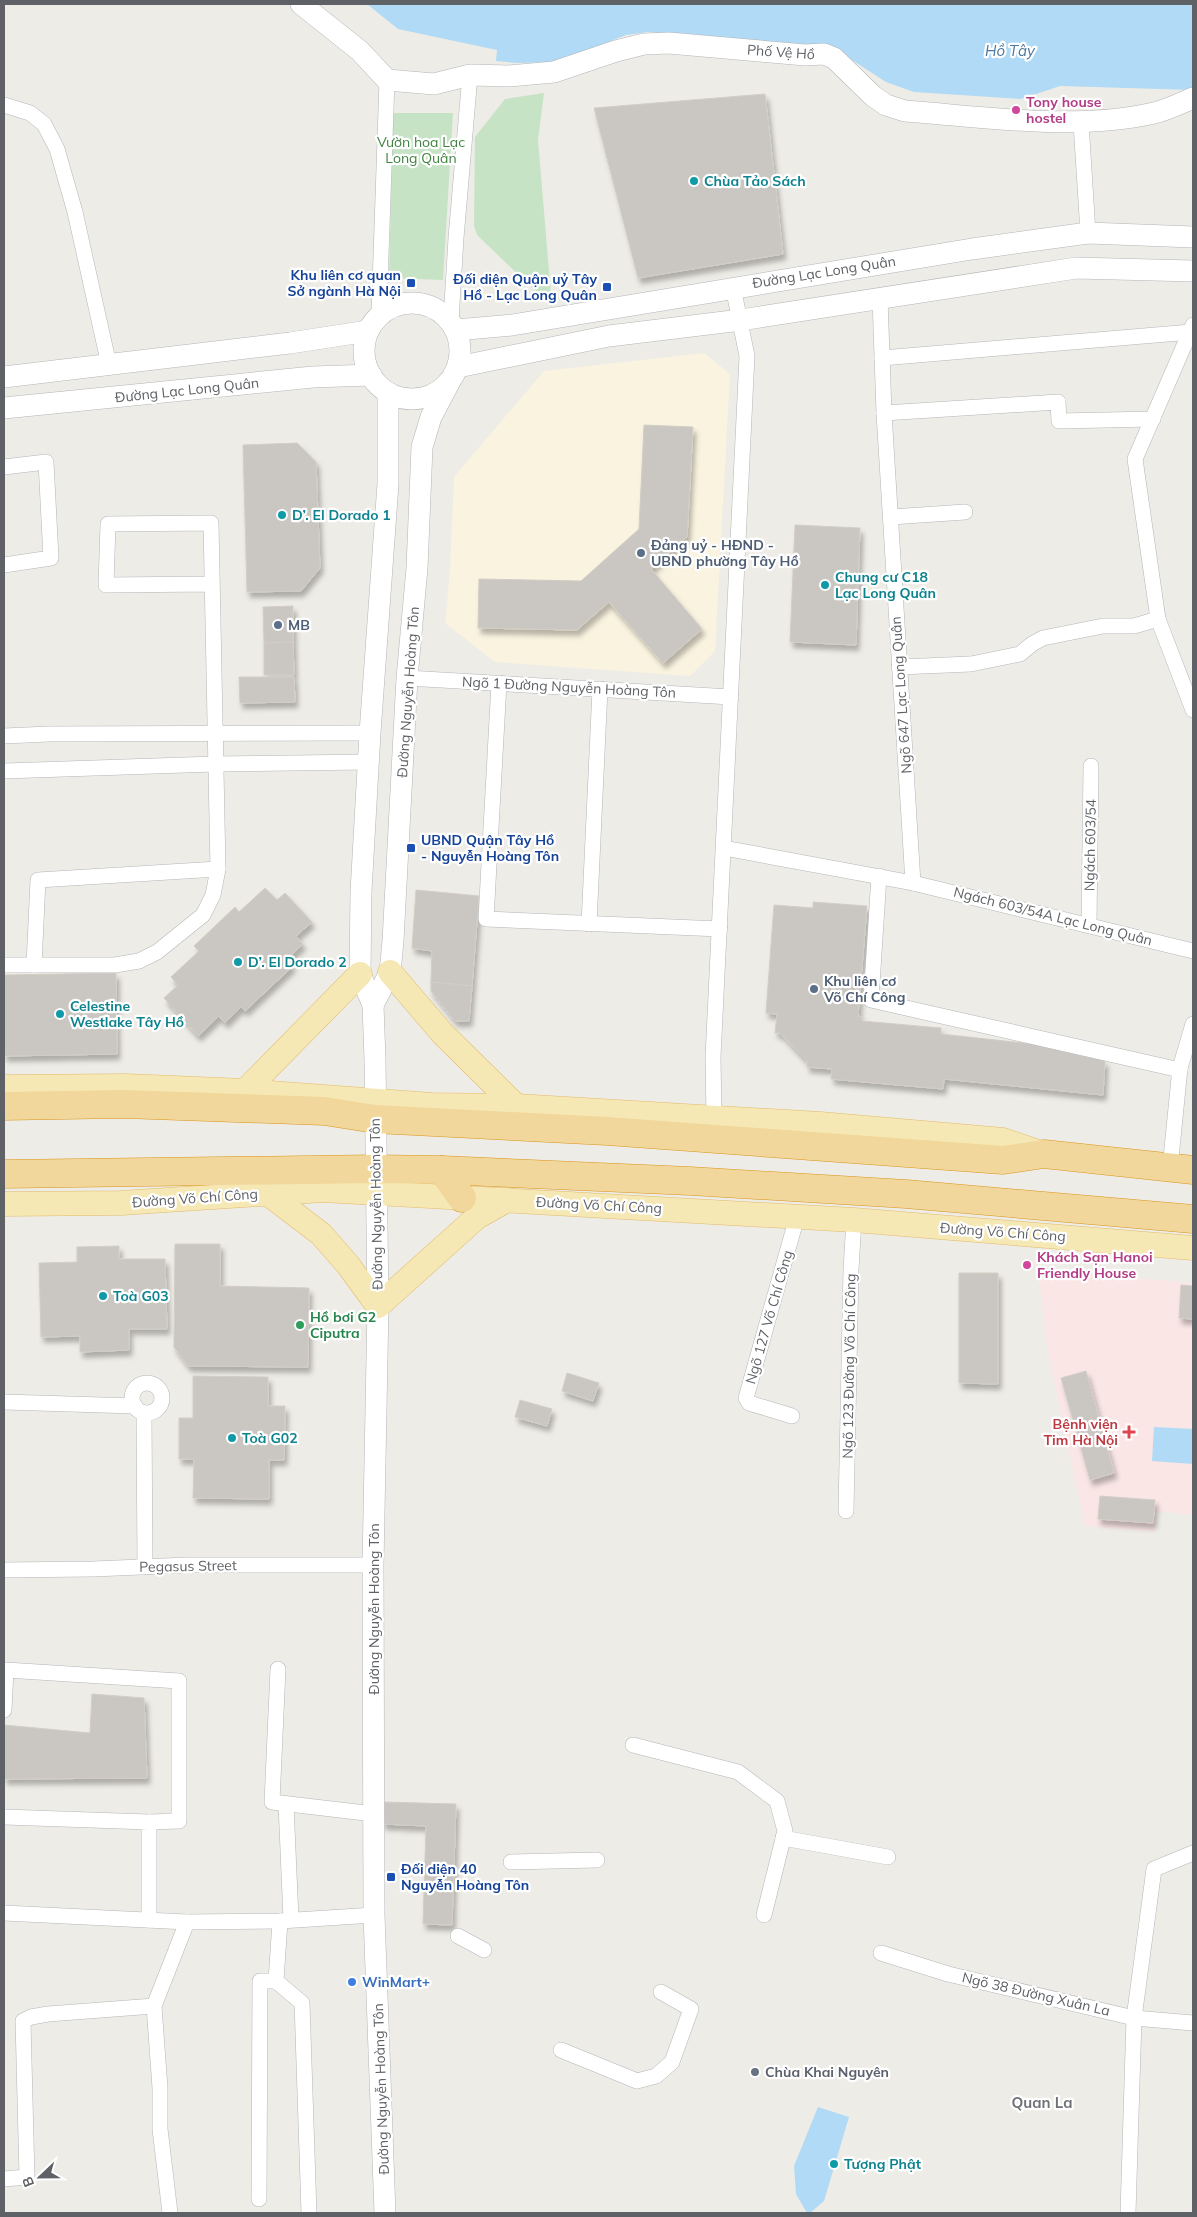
<svg xmlns="http://www.w3.org/2000/svg" width="1197" height="2217" font-family="Mulish,sans-serif">
<style>
.commercial{fill:#faf3e0}
.medical{fill:#f9e6e5}
.green{fill:#c7e3c6}
.water{fill:#b0daf5}
.building{fill:#cac7c3;stroke:#d2cec5;filter:url(#shadow)}
.lines{fill:none;stroke-linecap:round;stroke-linejoin:round}
.street-casing{stroke:#b3b6b9;stroke-width:16}
.secondary-casing{stroke:#b3b5b9;stroke-width:22}
.primary-casing{stroke:#e1bb6c;stroke-width:25}
.highway-casing{stroke:#da951b;stroke-width:29}
.street{stroke:#fff;stroke-width:15}
.secondary{stroke:#fff;stroke-width:21}
.primary{stroke:#f6e8b4;stroke-width:24}
.highway{stroke:#f1d79b;stroke-width:28}
.hotel-dot{fill:#d1479c;stroke:#fff;stroke-width:2}
.culture-dot{fill:#0f9aa8;stroke:#fff;stroke-width:2}
.transit-dot{fill:#1a4fb4;stroke:#fff;stroke-width:2}
.service-dot{fill:#5c6f8a;stroke:#fff;stroke-width:2}
.leisure-dot{fill:#2e9e5b;stroke:#fff;stroke-width:2}
.health-dot{fill:#e0444e;stroke:#fff;stroke-width:2}
.shop-dot{fill:#3f7fe0;stroke:#fff;stroke-width:2}
.worship-dot{fill:#6b7280;stroke:#fff;stroke-width:2}
.labels{text-anchor:middle;stroke-width:4.5;stroke-linejoin:round;paint-order:stroke}
.street-label{font-size:14px;fill:#5e6165;stroke:#fff}
.hotel-label{font-size:14px;font-weight:bold;fill:#b23c85;stroke:#fff;text-anchor:start}
.park-label{font-size:14px;fill:#408240;stroke:#fff}
.culture-label{font-size:14px;font-weight:bold;fill:#0d838f;stroke:#fff;text-anchor:start}
.transit-label{font-size:14px;font-weight:bold;fill:#164399;stroke:#fff;text-anchor:end}
.service-label{font-size:14px;font-weight:bold;fill:#4e5e75;stroke:#fff;text-anchor:start}
.leisure-label{font-size:14px;font-weight:bold;fill:#27864d;stroke:#fff;text-anchor:start}
.health-label{font-size:14px;font-weight:bold;fill:#be3a42;stroke:#fff;text-anchor:end}
.shop-label{font-size:14px;font-weight:bold;fill:#366cbe;stroke:#fff;text-anchor:start}
.worship-label{font-size:14px;font-weight:bold;fill:#5b616d;stroke:#fff;text-anchor:start}
.water-label{font-size:15px;font-style:italic;fill:#4a779d;stroke:#fff}
.neighbourhood-label{font-size:15px;font-weight:bold;fill:#6f7377;stroke:#fff}
</style>
<defs>
<filter id="shadow"><feDropShadow dx="3" dy="5.5" stdDeviation="2.5" flood-color="#0004"/></filter>
</defs>
<rect width="100%" height="100%" fill="#eeece6"/>
<path class="commercial" d="M704,353l26,21 -15,277 -25,25 -195,-14 -50,-39 5,-52 4,-94 90,-106z"/>
<path class="medical" d="M1038,1270l155,13v232l-36,-4 -3,21 -69,-6 -37,-173z"/>
<g class="green">
<path d="M544,93l-6,47 14,167 -75,-72 -3,-9 1,-89 30,-38z"/>
<path d="M393,113h60l-10,167 -54,-2z"/>
</g>
<g class="water">
<path d="M367,4h826v86l-133,-4 -39,13 -107,-7 -28,-10 -54,-35 -184,-15 -22,3 -69,27 -40,1 -21,-2 1,-11 -99,-21z"/>
<path d="M1154,1427l39,2v35l-41,-3z"/>
<path d="M818,2107l31,10 -25,84 -14,12h-3l-11,-19 -2,-28z"/>
</g>
<g class="building">
<path d="M765,94l18,160 -145,24 -44,-170z"/>
<path d="M644,425l49,2 -6,110 -36,32 51,60 -39,34 -54,-61 -32,28 -99,-2 1,-49 102,2 58,-52z"/>
<path d="M297,443l19,19 4,106 -19,23 -54,1 -4,-147z"/>
<path d="M795,525l65,3 -4,117 -66,-3z"/>
<path d="M293,606v36l-29,1 -1,-36z"/>
<path d="M293,642l1,33h-30v-32z"/>
<path d="M239,677h55l1,25 -55,1z"/>
<path d="M265,888l12,12 8,-7 27,29 -16,14 7,8 -16,15 6,7 -48,45 -4,-4 -16,16 -6,-7 -21,20 -34,-38 14,-13 -7,-8 28,-26 -5,-5 41,-39 4,5z"/>
<path d="M416,890l63,6 -7,90 -41,-4 1,-31 -20,-3z"/>
<path d="M813,902l54,4 -9,110 4,1v4l79,7v6l91,10 73,17 -2,34 -159,-16 -1,10 -112,-10 1,-10 -25,-2v-6l-27,-28h-5l2,-19 -11,-1 8,-108 39,3z"/>
<path d="M116,973l1,81 -113,2v-81z"/>
<path d="M431,982l41,4 -3,35h-14l-24,-30z"/>
<path d="M175,1244h45v42l89,2 -1,79 -120,-1 -14,-19z"/>
<path d="M119,1246v13h46l2,70h-38v21l-49,2v-16l-39,1 -2,-74 38,-1v-15z"/>
<path d="M959,1273h39v111l-39,-1z"/>
<path d="M1181,1285l12,1v33l-14,-1z"/>
<path d="M1086,1371l28,102 -24,7 -29,-102z"/>
<path d="M567,1373l32,10 -6,18 -31,-10z"/>
<path d="M193,1376l75,1v29h17l-1,54h-15v39l-76,-1 1,-39h-15v-41h14z"/>
<path d="M520,1400l32,9 -5,17 -32,-9z"/>
<path d="M1100,1496l55,4 -2,23 -55,-4z"/>
<path d="M92,1694l52,4 3,80 -143,1v-54l86,8z"/>
<path d="M383,1802l73,2 -4,121 -29,-1 3,-98 -44,-2z"/>
</g>
<g class="lines">
<defs>
<g id="street">
<path d="M4,105l26,8 14,11 13,25 18,63 34,153"/>
<path d="M1081,123l7,110"/>
<path d="M880,298l4,115 29,470"/>
<path d="M379,315l8,-235"/>
<path d="M451,321l5,-83 14,-163"/>
<path d="M1193,325l-58,134 23,160 35,91"/>
<path d="M882,358l309,-26"/>
<path d="M884,413l174,-11 1,19 94,-2"/>
<path d="M4,467l42,-5 5,96 -47,7"/>
<path d="M891,517l74,-5"/>
<path d="M899,667l72,-3 49,-10 12,-10 11,-6 60,-12h31l24,-7"/>
<path d="M407,678l324,19"/>
<path d="M499,683l-13,236 234,10"/>
<path d="M4,736l45,-2 321,-1"/>
<path d="M4,771l211,-7 154,-2"/>
<path d="M724,848l189,35 280,68"/>
<path d="M879,876l-8,124 309,70"/>
<path d="M589,924l11,-235"/>
<path d="M1089,924l2,-158"/>
<path d="M4,965h111l24,-4 18,-9 46,-37 10,-20 5,-26 -7,-346 -103,1 -2,61 106,-1"/>
<path d="M34,965l4,-85 180,-11"/>
<path d="M714,1118l-1,-61 34,-701 -14,-69"/>
<path d="M1170,1168l10,-100 13,-44"/>
<circle cx="147" cy="1398" r="15"/>
<path d="M4,1402l131,4"/>
<path d="M144,1413l1,153"/>
<path d="M792,1416l-43,-13 -3,-5 51,-181"/>
<path d="M846,1511l5,-242 3,-49"/>
<path d="M4,1570l89,-1 95,-4h185"/>
<path d="M278,1669l-6,133 102,12"/>
<path d="M4,1710l2,-40 173,11v140l-30,1"/>
<path d="M633,1745l105,27 39,29 8,30 -21,84"/>
<path d="M286,1804l5,115"/>
<path d="M4,1817l145,5v98"/>
<path d="M783,1838l105,19"/>
<path d="M511,1862l86,-2"/>
<path d="M4,1913l183,9"/>
<path d="M458,1936l26,14"/>
<path d="M881,1953l67,21 186,44 59,5"/>
<path d="M276,1981l26,22 7,210"/>
<path d="M561,2050l76,31 19,-5 16,-14 19,-53 -30,-17"/>
<path d="M4,2179l23,-2 -4,-156 8,-4 17,-3 106,-8"/>
<path d="M259,2199l1,-218h16l4,-60"/>
<path d="M170,2213l-10,-84v-41l-6,-82 33,-84 93,-1 94,-6"/>
<path d="M1128,2213l6,-195 20,-149 39,-16"/>
</g>
<g id="secondary">
<path d="M301,4l59,47 27,29 47,4 36,-9 39,1 45,-4 62,-21 28,-7 25,-1 136,12 19,-1 10,4 39,38 13,9 19,6c80,6 171,20 249,2 13,-3 27,-10 39,-15"/>
<circle cx="412" cy="351" r="48"/>
<path d="M456,330l56,-5 460,-76 116,-16 105,4"/>
<path d="M458,367l151,-31 132,-16 335,-52 117,3"/>
<path d="M4,377l286,-34 78,-12"/>
<path d="M4,408l309,-31 58,-2"/>
<path d="M373,1005l17,-33 3,-31 14,-263 10,-110 5,-121 9,-30 19,-36"/>
<path d="M385,2213l-11,-298 -1,-350 5,-259 -3,-247 -2,-54 -13,-31 1,-82 9,-159 18,-249v-91"/>
</g>
<g id="primary">
<path d="M390,972l52,61 74,73"/>
<path d="M4,1087l122,-1 119,5 187,14 84,1 304,18 183,16 41,14"/>
<path d="M245,1091l115,-117"/>
<path d="M267,1193l54,41 27,31 30,41 99,-89 30,-17"/>
<path d="M4,1204l117,-1 202,-13 531,30 339,28"/>
</g>
<g id="highway">
<path d="M4,1106l120,-2 200,7 51,8 232,12 396,29 41,-6 149,16"/>
<path d="M442,1170l20,28"/>
<path d="M4,1174l371,-5 67,1 248,11 216,13 287,25"/>
</g>
</defs>
<use href="#street" class="street-casing"/>
<use href="#secondary" class="secondary-casing"/>
<use href="#primary" class="primary-casing"/>
<use href="#highway" class="highway-casing"/>
<use href="#street" class="street"/>
<use href="#secondary" class="secondary"/>
<use href="#primary" class="primary"/>
<use href="#highway" class="highway"/>
</g>
<g class="hotel-dot">
<circle cx="1016" cy="110" r="5"/>
<circle cx="1027" cy="1265" r="5"/>
</g>
<g class="culture-dot">
<circle cx="694" cy="181" r="5"/>
<circle cx="282" cy="515" r="5"/>
<circle cx="825" cy="585" r="5"/>
<circle cx="238" cy="962" r="5"/>
<circle cx="60" cy="1014" r="5"/>
<circle cx="103" cy="1296" r="5"/>
<circle cx="232" cy="1438" r="5"/>
<circle cx="834" cy="2164" r="5"/>
</g>
<g class="transit-dot">
<rect x="406" y="278" width="10" height="10" rx="2.5"/>
<rect x="602" y="282" width="10" height="10" rx="2.5"/>
<rect x="406" y="843" width="10" height="10" rx="2.5"/>
<rect x="386" y="1872" width="10" height="10" rx="2.5"/>
</g>
<g class="service-dot">
<circle cx="641" cy="553" r="5"/>
<circle cx="278" cy="625" r="5"/>
<circle cx="814" cy="989" r="5"/>
</g>
<circle class="leisure-dot" cx="300" cy="1325" r="5"/>
<path class="health-dot" d="M1126.5 1424.5h5v5h5v5h-5v5h-5v-5h-5v-5h5z"/>
<circle class="shop-dot" cx="352" cy="1982" r="5"/>
<circle class="worship-dot" cx="755" cy="2072" r="5"/>
<g class="labels">
<g class="street-label">
<text transform="translate(781 52) rotate(4)" y="5">Phố Vệ Hồ</text>
<text transform="translate(824 272) rotate(-9)" y="5">Đường Lạc Long Quân</text>
<text transform="translate(187 390) rotate(-6)" y="5">Đường Lạc Long Quân</text>
<text transform="translate(569 687) rotate(3)" y="5">Ngõ 1 Đường Nguyễn Hoàng Tôn</text>
<text transform="translate(408 692) rotate(-86)" y="5">Đường Nguyễn Hoàng Tôn</text>
<text transform="translate(901 695) rotate(-94)" y="5">Ngõ 647 Lạc Long Quân</text>
<text transform="translate(1090 845) rotate(-89)" y="5">Ngách 603/54</text>
<text transform="translate(1053 916) rotate(14)" y="5">Ngách 603/54A Lạc Long Quân</text>
<text transform="translate(195 1198) rotate(-4)" y="5">Đường Võ Chí Công</text>
<text transform="translate(376 1204) rotate(-91)" y="5">Đường Nguyễn Hoàng Tôn</text>
<text transform="translate(599 1205) rotate(3)" y="5">Đường Võ Chí Công</text>
<text transform="translate(1003 1232) rotate(4)" y="5">Đường Võ Chí Công</text>
<text transform="translate(769 1317) rotate(-74)" y="5">Ngõ 127 Võ Chí Công</text>
<text transform="translate(849 1366) rotate(-89)" y="5">Ngõ 123 Đường Võ Chí Công</text>
<text transform="translate(188 1566) rotate(-1)" y="5">Pegasus Street</text>
<text transform="translate(374 1609) rotate(-90)" y="5">Đường Nguyễn Hoàng Tôn</text>
<text transform="translate(1036 1994) rotate(13)" y="5">Ngõ 38 Đường Xuân La</text>
<text transform="translate(381 2089) rotate(-92)" y="5">Đường Nguyễn Hoàng Tôn</text>
</g>
<g class="hotel-label">
<text x="1026" y="107">Tony house<tspan x="1026" dy="16">hostel</tspan></text>
<text x="1037" y="1262">Khách Sạn Hanoi<tspan x="1037" dy="16">Friendly House</tspan></text>
</g>
<g class="park-label">
<text x="421" y="147">Vườn hoa Lạc<tspan x="421" dy="16">Long Quân</tspan></text>
</g>
<g class="culture-label">
<text x="704" y="186">Chùa Tảo Sách</text>
<text x="292" y="520">D’. El Dorado 1</text>
<text x="835" y="582">Chung cư C18<tspan x="835" dy="16">Lạc Long Quân</tspan></text>
<text x="248" y="967">D’. El Dorado 2</text>
<text x="70" y="1011">Celestine<tspan x="70" dy="16">Westlake Tây Hồ</tspan></text>
<text x="113" y="1301">Toà G03</text>
<text x="242" y="1443">Toà G02</text>
<text x="844" y="2169">Tượng Phật</text>
</g>
<g class="transit-label">
<text x="401" y="280">Khu liên cơ quan<tspan x="401" dy="16">Sở ngành Hà Nội</tspan></text>
<text x="597" y="284">Đối diện Quận uỷ Tây<tspan x="597" dy="16">Hồ - Lạc Long Quân</tspan></text>
<text x="421" y="845" text-anchor="start">UBND Quận Tây Hồ<tspan x="421" dy="16">- Nguyễn Hoàng Tôn</tspan></text>
<text x="401" y="1874" text-anchor="start">Đối diện 40<tspan x="401" dy="16">Nguyễn Hoàng Tôn</tspan></text>
</g>
<g class="service-label">
<text x="651" y="550">Đảng uỷ - HĐND -<tspan x="651" dy="16">UBND phường Tây Hồ</tspan></text>
<text x="288" y="630">MB</text>
<text x="824" y="986">Khu liên cơ<tspan x="824" dy="16">Võ Chí Công</tspan></text>
</g>
<g class="leisure-label">
<text x="310" y="1322">Hồ bơi G2<tspan x="310" dy="16">Ciputra</tspan></text>
</g>
<g class="health-label">
<text x="1118" y="1429">Bệnh viện<tspan x="1118" dy="16">Tim Hà Nội</tspan></text>
</g>
<g class="shop-label">
<text x="362" y="1987">WinMart+</text>
</g>
<g class="worship-label">
<text x="765" y="2077">Chùa Khai Nguyên</text>
</g>
<g class="water-label">
<text x="1010" y="56">Hồ Tây</text>
</g>
<g class="neighbourhood-label">
<text x="1042" y="2108">Quan La</text>
</g>
</g>
<rect width="1197" height="2217" fill="none" stroke="#5e6165" stroke-width="10"/>
<g transform="translate(40 2177) rotate(248)" stroke="#ffffff" stroke-width="4" paint-order="stroke">
<path d="M0-4L9 19L0 12L-9 19Z" fill="#5e6165"/>
<text y="-8" font-size="14" font-weight="bold" text-anchor="middle" fill="#5e6165">B</text>
</g>
</svg>
